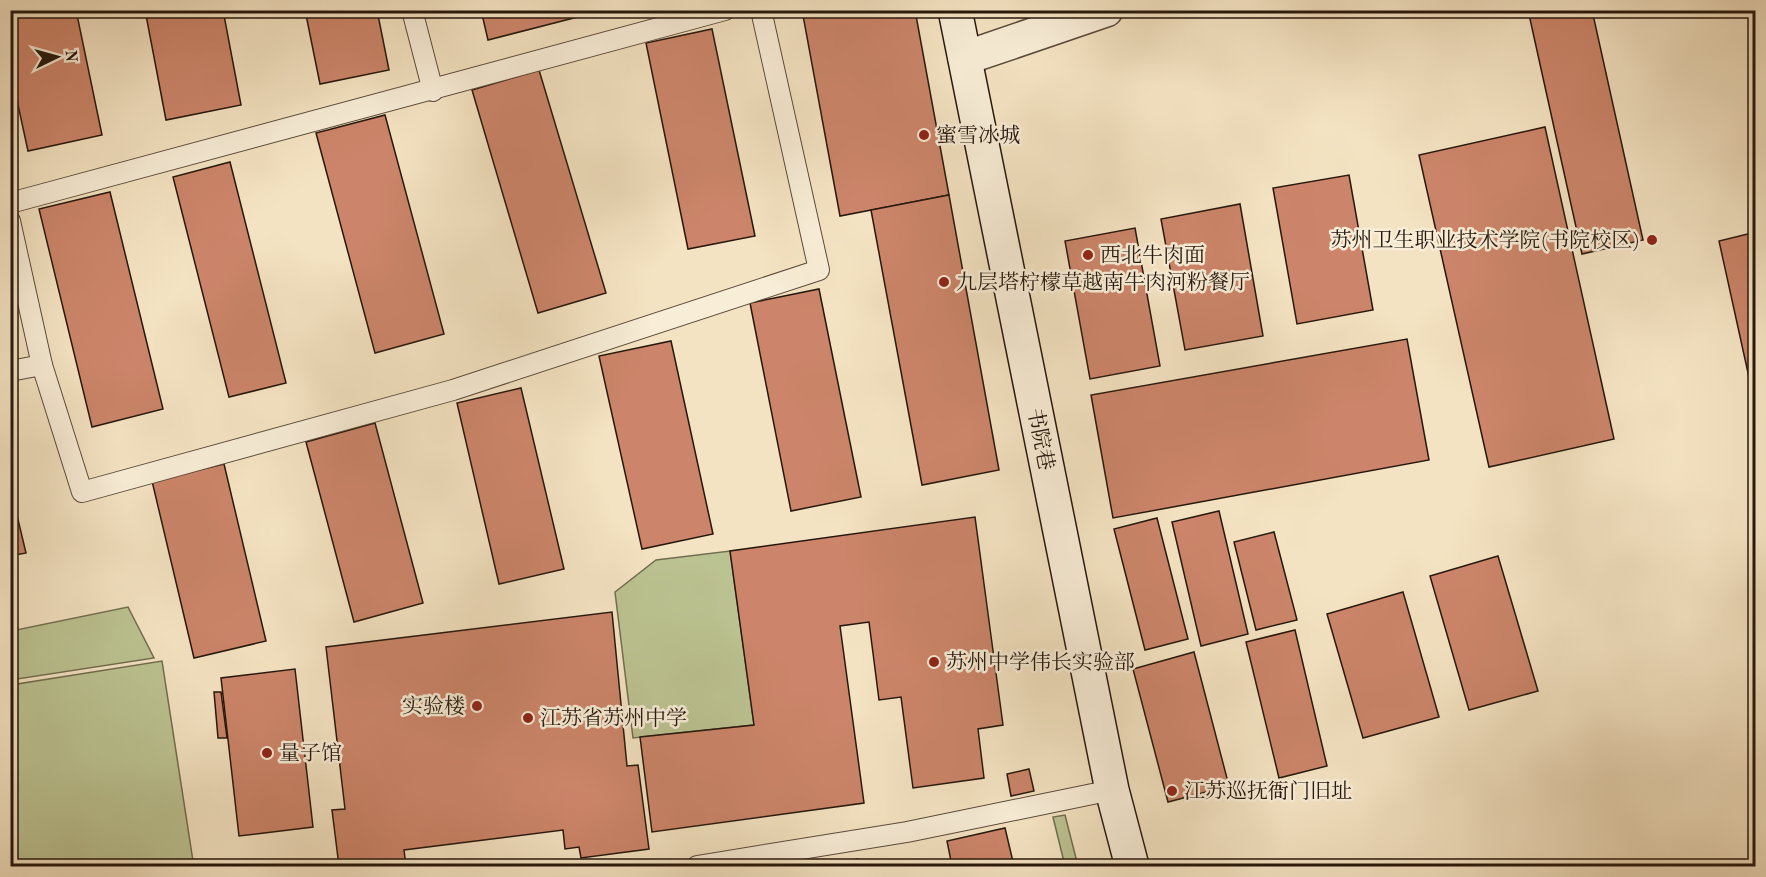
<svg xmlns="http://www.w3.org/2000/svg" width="1766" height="877" font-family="'Old Standard TT','Noto Serif SC',serif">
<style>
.green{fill:#bcc392;stroke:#716d50;stroke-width:1.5}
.building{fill:#cc856a;stroke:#26170d;stroke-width:1.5}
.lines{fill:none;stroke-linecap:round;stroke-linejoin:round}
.service-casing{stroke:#5a4a3a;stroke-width:22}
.tertiary-casing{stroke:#5a4a3a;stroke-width:36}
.secondary-casing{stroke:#26170d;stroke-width:36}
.service{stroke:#f8edd7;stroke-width:20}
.tertiary{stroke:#f8edd7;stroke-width:33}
.secondary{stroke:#f8edd7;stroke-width:33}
.poi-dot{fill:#8f2418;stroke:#f8edd7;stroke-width:2}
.labels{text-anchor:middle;stroke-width:5;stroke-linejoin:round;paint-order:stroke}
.poi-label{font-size:21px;fill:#26170d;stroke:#f8edd7;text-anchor:start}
.street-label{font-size:21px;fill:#26170d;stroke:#f8edd7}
</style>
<rect width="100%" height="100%" fill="#f4e3c2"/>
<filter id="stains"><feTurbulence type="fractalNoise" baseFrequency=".00333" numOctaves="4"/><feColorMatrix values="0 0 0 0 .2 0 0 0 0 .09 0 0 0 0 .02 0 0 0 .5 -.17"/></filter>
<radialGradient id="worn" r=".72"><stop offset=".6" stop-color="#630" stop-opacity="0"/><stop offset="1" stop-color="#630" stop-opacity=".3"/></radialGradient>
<g class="green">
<path d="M730,551l24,174 -121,13 -18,-146 41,-32z"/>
<path d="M128,607l26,51 -143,22v-49z"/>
<path d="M162,661l31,200 -32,5h-150v-181z"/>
<path d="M1065,815l13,51h-13l-12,-49z"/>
</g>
<g class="building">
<path d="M10,10h66l26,125 -74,16 -18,-83z"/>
<path d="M145,10h78l18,95 -75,15z"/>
<path d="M305,10h72l12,60 -69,14z"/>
<path d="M481,10h124l-117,30z"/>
<path d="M802,10h113l34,185 -109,21z"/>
<path d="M1528,10h64l51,230 -61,14z"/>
<path d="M712,29l43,207 -67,13 -42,-206z"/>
<path d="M539,70l67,223 -68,20 -66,-223z"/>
<path d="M385,115l59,219 -69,19 -59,-220z"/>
<path d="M1545,127l69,312 -125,28 -70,-312z"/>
<path d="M230,162l56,221 -57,14 -56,-220z"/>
<path d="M1349,175l24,135 -76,14 -24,-136z"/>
<path d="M110,192l53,217 -71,18 -53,-218z"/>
<path d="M949,195l50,275 -77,15 -51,-275z"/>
<path d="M1240,204l23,132 -78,14 -24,-131z"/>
<path d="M1135,228l25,138 -70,13 -25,-138z"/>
<path d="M1756,232v159h-4l-33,-150z"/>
<path d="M819,289l42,208 -70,14 -41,-208z"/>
<path d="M1407,339l22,121 -316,58 -22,-123z"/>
<path d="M671,341l42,193 -71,15 -43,-193z"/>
<path d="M521,388l43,181 -65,15 -42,-181z"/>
<path d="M375,423l48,180 -69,19 -48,-180z"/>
<path d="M224,464l42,177 -72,17 -42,-177z"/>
<path d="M10,486l16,67 -16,3z"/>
<path d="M1219,511l29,123 -47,12 -29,-124z"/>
<path d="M975,517l28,208 -25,4 6,49 -71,10 -12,-91 -22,3 -10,-78 -29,4 24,177 -212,29 -12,-95 114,-12 -24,-174z"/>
<path d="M1157,518l31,121 -43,11 -31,-121z"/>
<path d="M1274,532l23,88 -41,10 -22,-88z"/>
<path d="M1498,556l40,135 -69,19 -39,-134z"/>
<path d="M1403,592l36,125 -76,21 -36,-124z"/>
<path d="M612,612l15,154 11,-1 11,84 -68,9 -2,-11 -14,2 -2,-19 -159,20 2,16h-67l-7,-56 13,-1 -19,-162z"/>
<path d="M1295,630l32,136 -48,12 -33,-136z"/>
<path d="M1194,652l35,134 -61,16 -35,-133z"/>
<path d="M295,669l18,158 -74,9 -18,-158z"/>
<path d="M214,692h7l6,46h-9z"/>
<path d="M1029,769l5,22 -23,5 -4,-22z"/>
<path d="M1005,828l9,38h-62l-5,-25z"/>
<path d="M858,859l2,7h-42z"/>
</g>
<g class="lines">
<defs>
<g id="service">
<path d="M412,10l21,81"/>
<path d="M10,203l715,-193"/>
<path d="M10,221l32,144 40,127 371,-102 366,-120 -58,-260"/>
<path d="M10,371l32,-6"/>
<path d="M697,866l210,-34 205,-42"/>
</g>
<path id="tertiary" d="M965,58l141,-48"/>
<path id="secondary" d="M955,10l157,780 20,76"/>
</defs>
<use href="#service" class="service-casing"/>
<use href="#tertiary" class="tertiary-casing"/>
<use href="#secondary" class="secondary-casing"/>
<use href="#service" class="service"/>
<use href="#tertiary" class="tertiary"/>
<use href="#secondary" class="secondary"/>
</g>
<g class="poi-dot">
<circle cx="924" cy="135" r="6"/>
<circle cx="1652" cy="240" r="6"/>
<circle cx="1088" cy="255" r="6"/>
<circle cx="944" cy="282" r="6"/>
<circle cx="934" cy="662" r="6"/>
<circle cx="477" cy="706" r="6"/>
<circle cx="528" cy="718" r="6"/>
<circle cx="267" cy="753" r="6"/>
<circle cx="1172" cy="791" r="6"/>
</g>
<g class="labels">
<g class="poi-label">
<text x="936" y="142">蜜雪冰城</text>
<text x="1640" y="247" text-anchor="end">苏州卫生职业技术学院(书院校区)</text>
<text x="1100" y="262">西北牛肉面</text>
<text x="956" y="289">九层塔柠檬草越南牛肉河粉餐厅</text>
<text x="946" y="669">苏州中学伟长实验部</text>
<text x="465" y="713" text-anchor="end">实验楼</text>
<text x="540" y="725">江苏省苏州中学</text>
<text x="279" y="760">量子馆</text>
<text x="1184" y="798">江苏巡抚衙门旧址</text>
</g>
<g class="street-label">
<text transform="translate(1041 439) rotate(79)" y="7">书院巷</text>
</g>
</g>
<rect width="1766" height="877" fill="none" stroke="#f4e3c2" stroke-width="36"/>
<rect x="12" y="12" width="1742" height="853" fill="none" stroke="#26170d" stroke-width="3"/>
<rect x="18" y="18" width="1730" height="841" fill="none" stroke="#26170d" stroke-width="1.5"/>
<g transform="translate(57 57) rotate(85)" stroke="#f8edd7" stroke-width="4.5" paint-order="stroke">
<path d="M0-4.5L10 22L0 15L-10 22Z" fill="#26170d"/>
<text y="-9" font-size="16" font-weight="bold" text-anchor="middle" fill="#26170d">N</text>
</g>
<rect width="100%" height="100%" filter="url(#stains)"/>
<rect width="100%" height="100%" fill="url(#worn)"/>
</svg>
